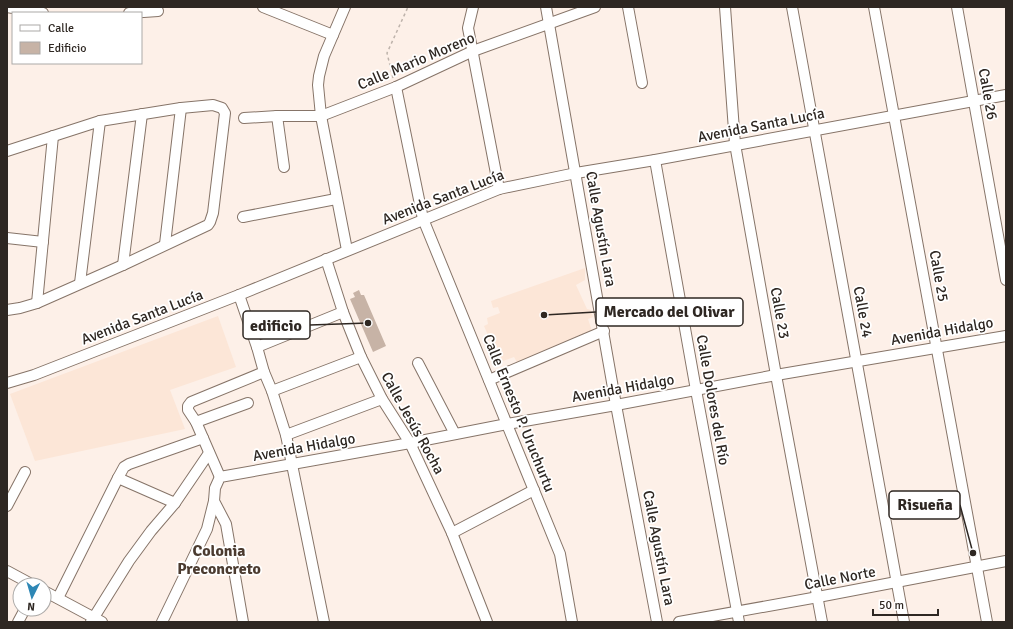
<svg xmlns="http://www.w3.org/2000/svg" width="1013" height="629" font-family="Signika,sans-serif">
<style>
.built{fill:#fce6d7}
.building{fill:#c7b3a6}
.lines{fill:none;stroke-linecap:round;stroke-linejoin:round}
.minor-casing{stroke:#867468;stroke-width:12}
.path{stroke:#beb3ab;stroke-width:1.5;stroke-dasharray:3 3;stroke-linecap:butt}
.minor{stroke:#fff;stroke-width:10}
.labels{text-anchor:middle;stroke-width:3.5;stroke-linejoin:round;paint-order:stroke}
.street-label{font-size:15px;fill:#2e2722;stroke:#fff}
.neighbourhood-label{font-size:16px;font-weight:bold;fill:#4b3b30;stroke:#fff}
.leader{fill:none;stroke:#2e2722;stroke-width:1.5}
.callout-dot{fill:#2e2722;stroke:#fff;stroke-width:1.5}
.callout{fill:#fff;stroke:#2e2722;stroke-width:1.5}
.callout-label{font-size:16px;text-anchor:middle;font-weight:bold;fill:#2e2722}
</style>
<rect width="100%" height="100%" fill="#fdf0e8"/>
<g class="built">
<path d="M585,268v12l-9,5 11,24 4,1 2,7 -5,2 5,15 -75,30 -4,-7 -11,4 -3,-5h-3l-13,-30 4,-2 -1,-6 13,-5 -2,-6 -5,1 -2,-7z"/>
<path d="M218,316l18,51 -66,23 15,39 -150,32 -25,-67z"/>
</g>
<path class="building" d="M359,290l2,5h3l22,51 -13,6 -23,-53 5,-2 -2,-4z"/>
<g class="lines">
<defs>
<g id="minor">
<path d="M7,7l36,6"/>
<path d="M263,7l70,28"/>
<path d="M345,7l-21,49 -5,20 -1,9 3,31 26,134"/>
<path d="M473,7l-5,21 31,161"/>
<path d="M546,7l70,398 41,217"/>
<path d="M628,7l14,76"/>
<path d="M725,7l10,137 41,231 46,247"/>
<path d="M792,7l112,615"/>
<path d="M874,7l113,615"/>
<path d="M957,7l49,273"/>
<path d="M129,13l29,-2"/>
<path d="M396,87l27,132 137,335 12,68"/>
<path d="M277,116l7,51"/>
<path d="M244,118l33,-2h44l75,-29 77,-36 122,-44"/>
<path d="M7,151l93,-30 81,-13 32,-3 9,3 3,5 -12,100 -3,9 -2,3 -85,40 -86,38 -17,5 -13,2"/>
<path d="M655,160l41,230 43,232"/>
<path d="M243,217l93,-18"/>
<path d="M7,238l36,4"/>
<path d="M165,244l16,-136"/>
<path d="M326,259l17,53 18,45 21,42 28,44 42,90 35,89"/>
<path d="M123,265l19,-151"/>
<path d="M80,283l20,-162"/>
<path d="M239,295l18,52 7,25 8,19 14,44 38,187"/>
<path d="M37,303l16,-167"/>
<path d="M257,347l86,-35"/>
<path d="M418,363l37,71"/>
<path d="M489,380l115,-49"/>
<path d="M7,383l27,-8 205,-80 260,-106 77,-16 79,-13 351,-65"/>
<path d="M272,391l89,-34"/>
<path d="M196,422l52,-19"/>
<path d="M286,435l96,-36"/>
<path d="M220,477l-24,-55 -8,-12v-4l3,-4 73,-30"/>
<path d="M118,478l57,25"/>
<path d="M7,506l18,-34"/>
<path d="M452,533l82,-43"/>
<path d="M7,571l26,14"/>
<path d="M44,591l58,31"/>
<path d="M58,598l60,-120 6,-11 5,-3 74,-26"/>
<path d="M18,622l7,-13"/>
<path d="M91,622l38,-61 22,-30 24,-28 34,-50"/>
<path d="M162,622l45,-93 7,-28"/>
<path d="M243,622l-17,-98 -12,-23 1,-13 5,-11 190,-34 97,-19 109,-19 160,-30 230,-39"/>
<path d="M679,622l139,-25 188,-36"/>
</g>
</defs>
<use href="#minor" class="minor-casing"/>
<path class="path" d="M393,78l-6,-25 21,-46"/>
<use href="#minor" class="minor"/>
</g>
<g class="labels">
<g class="street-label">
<text transform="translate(416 61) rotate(-23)" y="5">Calle Mario Moreno</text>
<text transform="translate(988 94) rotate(80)" y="5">Calle 26</text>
<text transform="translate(761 125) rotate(-11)" y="5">Avenida Santa Lucía</text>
<text transform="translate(443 197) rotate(-21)" y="5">Avenida Santa Lucía</text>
<text transform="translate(601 229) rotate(80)" y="5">Calle Agustín Lara</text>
<text transform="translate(939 276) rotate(80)" y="5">Calle 25</text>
<text transform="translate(863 312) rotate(80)" y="5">Calle 24</text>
<text transform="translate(780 313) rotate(80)" y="5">Calle 23</text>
<text transform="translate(142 317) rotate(-21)" y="5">Avenida Santa Lucía</text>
<text transform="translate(942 331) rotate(-10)" y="5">Avenida Hidalgo</text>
<text transform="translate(623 388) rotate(-10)" y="5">Avenida Hidalgo</text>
<text transform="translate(713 400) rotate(80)" y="5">Calle Dolores del Río</text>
<text transform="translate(519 413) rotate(68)" y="5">Calle Ernesto P. Uruchurtu</text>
<text transform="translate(413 423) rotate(61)" y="5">Calle Jesús Rocha</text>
<text transform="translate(304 447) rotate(-10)" y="5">Avenida Hidalgo</text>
<text transform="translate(659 548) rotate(79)" y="5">Calle Agustín Lara</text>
<text transform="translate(840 578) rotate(-11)" y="5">Calle Norte</text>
</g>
<g class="neighbourhood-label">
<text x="219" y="556">Colonia<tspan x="219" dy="18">Preconcreto</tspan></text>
</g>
</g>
<path class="leader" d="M544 315L596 312M368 323L310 325M973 553L960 505"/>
<g class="callout-dot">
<circle cx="544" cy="315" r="4"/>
<circle cx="368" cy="323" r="4"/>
<circle cx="973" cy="553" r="4"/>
</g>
<g class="callout">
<rect x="596" y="298" width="147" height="28" rx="4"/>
<rect x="243" y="311" width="67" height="28" rx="4"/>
<rect x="889" y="491" width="71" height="28" rx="4"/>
</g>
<g class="callout-label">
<text x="669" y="317">Mercado del Olivar</text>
<text x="276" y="331">edificio</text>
<text x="925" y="510">Risueña</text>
</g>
<rect width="1013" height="629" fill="none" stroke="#2e2722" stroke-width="16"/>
<rect x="12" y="12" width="130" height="52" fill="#ffffff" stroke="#aba9a7"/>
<rect x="20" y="25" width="20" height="6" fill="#ffffff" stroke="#aba9a7"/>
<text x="48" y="32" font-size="12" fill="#2e2722">Calle</text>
<rect x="20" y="42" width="20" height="12" fill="#c7b3a6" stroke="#aba9a7"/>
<text x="48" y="52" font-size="12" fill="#2e2722">Edificio</text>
<g transform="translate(32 597) rotate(185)"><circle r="19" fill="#ffffff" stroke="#aba9a7"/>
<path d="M0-3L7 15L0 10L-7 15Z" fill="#2e87b5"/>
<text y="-6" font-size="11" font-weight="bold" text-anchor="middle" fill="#2e2722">N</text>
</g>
<path d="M873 609v6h65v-6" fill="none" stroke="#2e2722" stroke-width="2"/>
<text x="879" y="609" font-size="12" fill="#2e2722" stroke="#ffffff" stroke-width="3" paint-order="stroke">50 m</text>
</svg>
